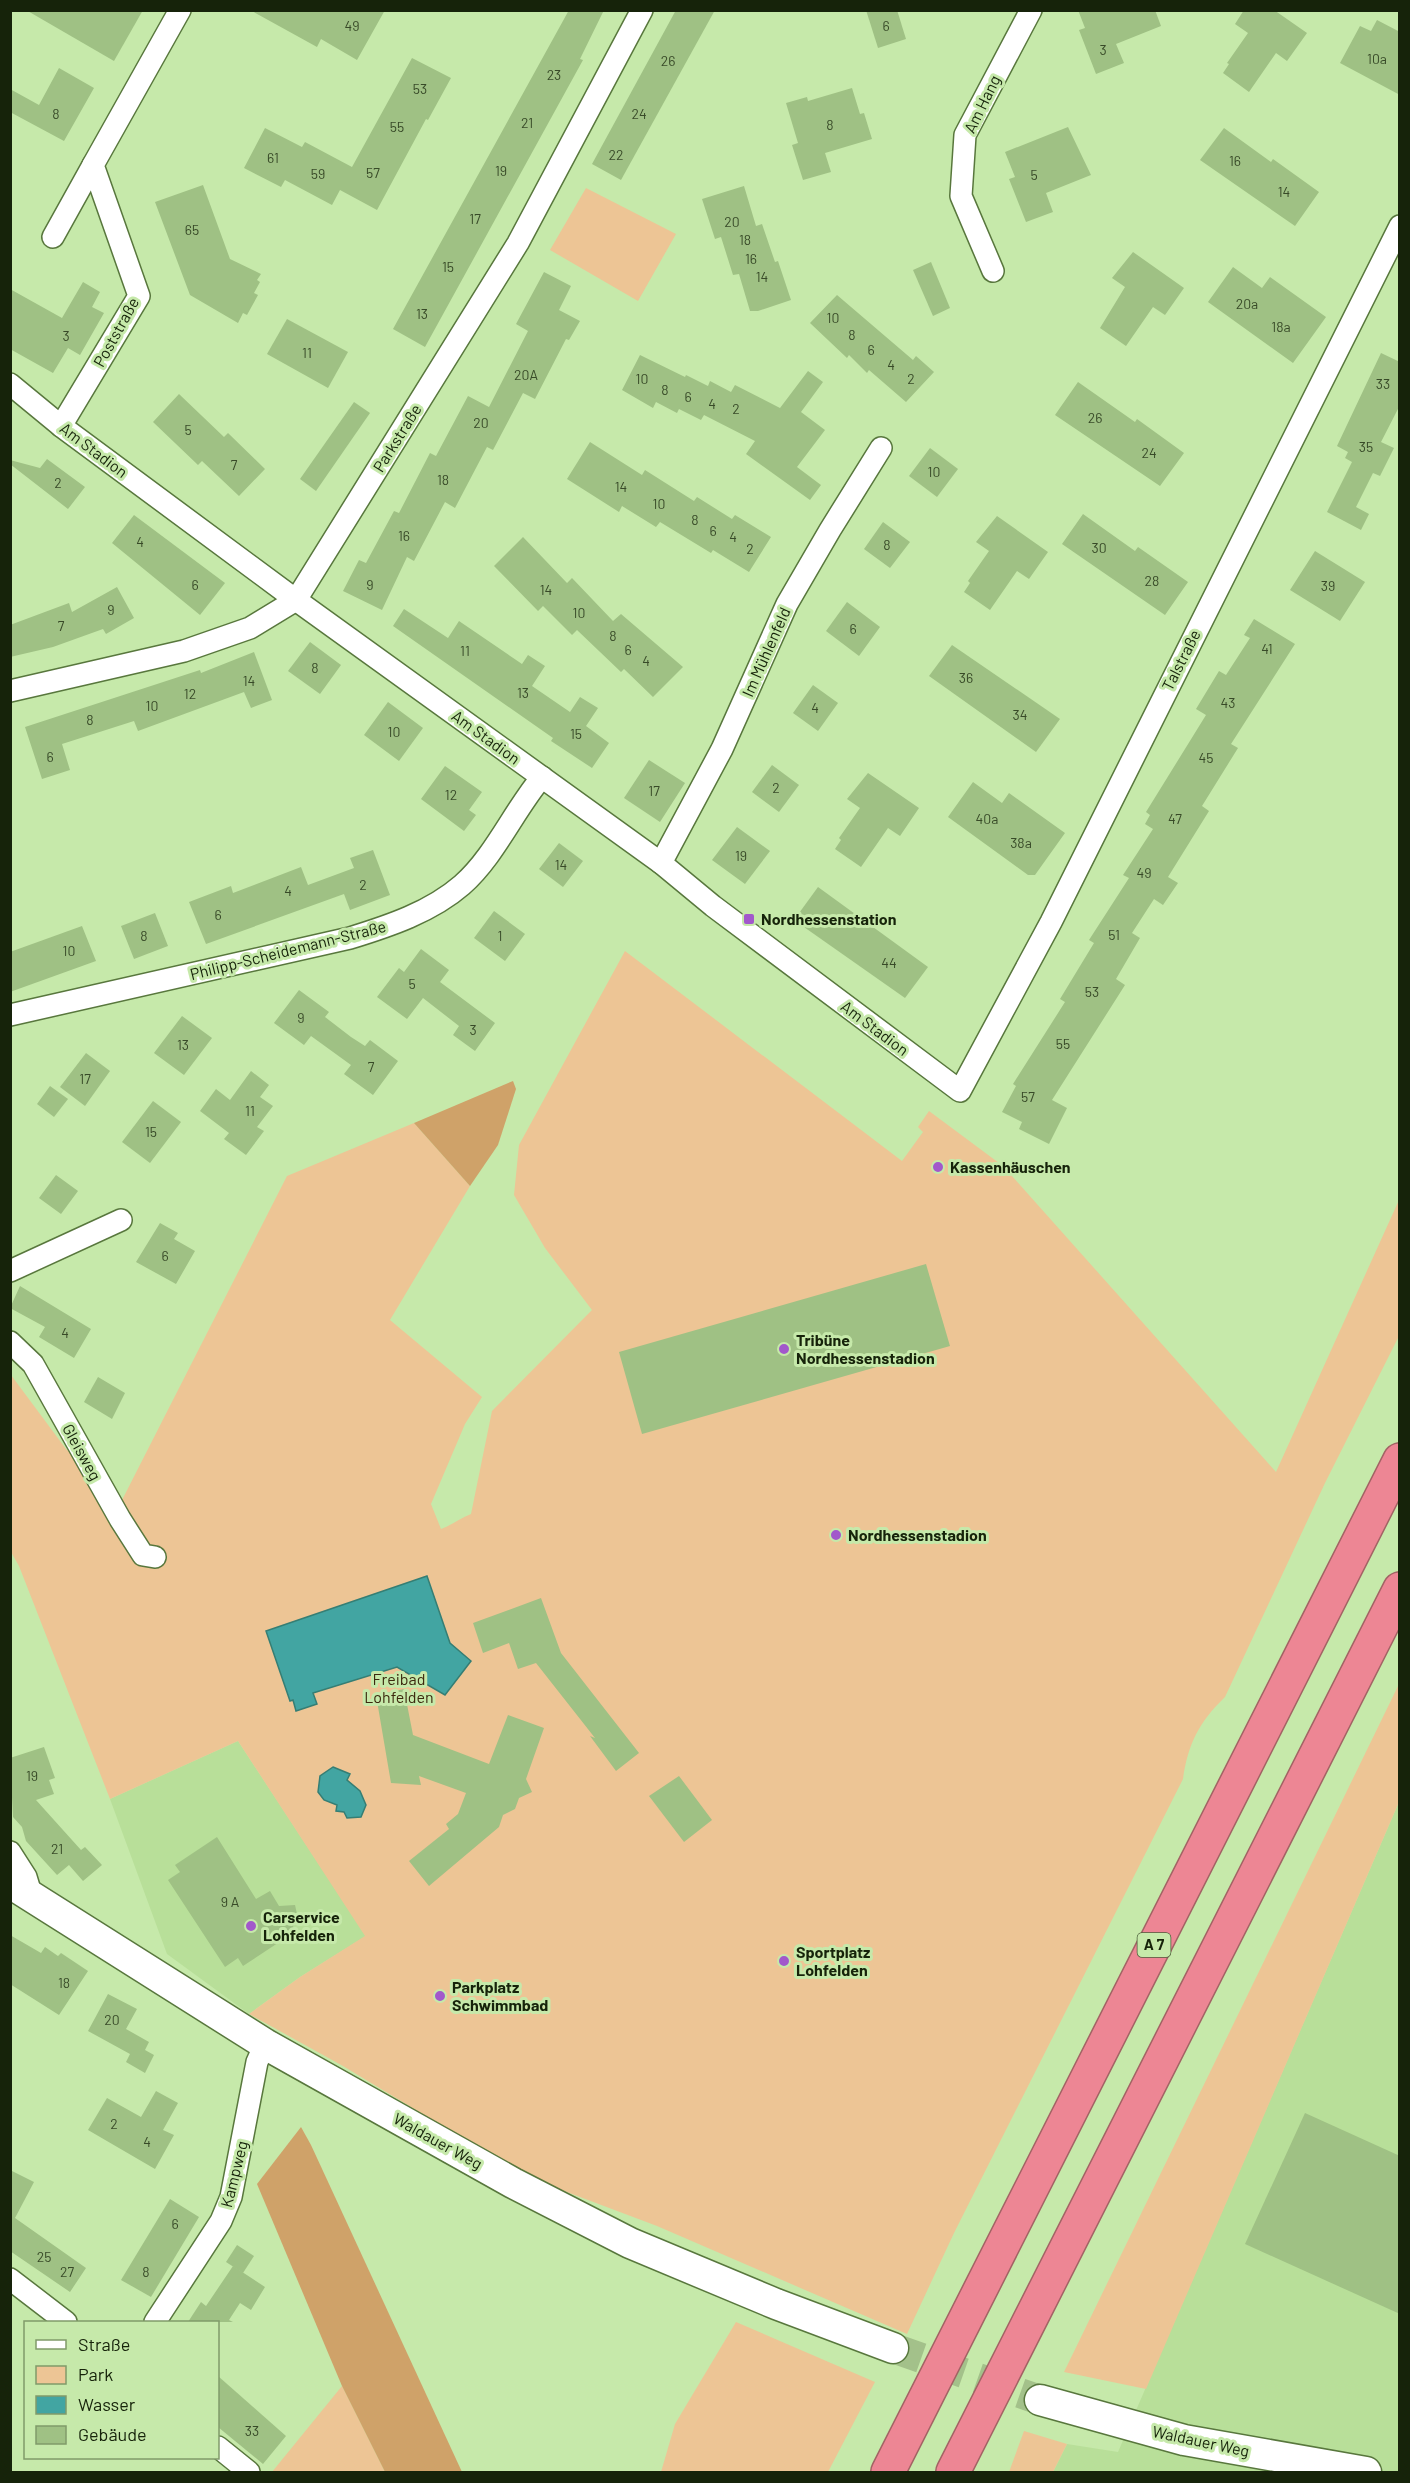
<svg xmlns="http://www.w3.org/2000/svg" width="1410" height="2483" font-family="Barlow,sans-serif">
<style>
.built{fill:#b8df99}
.green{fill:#edc595}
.forest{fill:#cfa269}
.water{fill:#42a5a2;stroke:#357e74;stroke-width:1.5}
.building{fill:#9fc184}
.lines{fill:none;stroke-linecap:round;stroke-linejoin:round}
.secondary-tunnel{stroke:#a3c18a;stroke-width:30;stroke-dasharray:30 15;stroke-linecap:butt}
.street-casing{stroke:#58773d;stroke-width:24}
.secondary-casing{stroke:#58773d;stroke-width:33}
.highway-casing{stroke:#a26364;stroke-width:36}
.street{stroke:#fff;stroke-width:21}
.secondary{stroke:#fff;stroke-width:30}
.highway{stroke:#ed8694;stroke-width:33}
.poi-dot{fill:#a258cb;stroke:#c6e9aa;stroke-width:2}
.labels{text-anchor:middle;stroke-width:6;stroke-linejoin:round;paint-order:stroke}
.number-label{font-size:14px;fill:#384a28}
.shield{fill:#c6e9aa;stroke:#4b5e3a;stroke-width:1.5}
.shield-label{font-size:15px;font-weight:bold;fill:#16230a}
.street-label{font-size:16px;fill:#16230a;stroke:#c6e9aa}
.poi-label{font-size:16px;font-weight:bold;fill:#16230a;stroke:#c6e9aa;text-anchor:start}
.park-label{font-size:16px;fill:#3c280e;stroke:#c6e9aa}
</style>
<rect width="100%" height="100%" fill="#c6e9aa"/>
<g class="built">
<path d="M238,1741l128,195 -66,41 -51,37 -82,-60 -57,-155z"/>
<path d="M1399,1802v670h-346l14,-28 51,8z"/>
</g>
<g class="green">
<path d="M586,188l90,46 -38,67 -88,-51z"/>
<path d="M625,951l277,210 21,-29 -5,-5 11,-16 74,55 273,306 123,-272v136l-74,147 -100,214c-26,25 -37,47 -42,82l-229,454 -47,101 -250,-108 -130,-49 -184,-111 -94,-52 51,-37 65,-41 -127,-195 -128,58 -91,-233 -8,-14v-177l55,74 41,37 12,20 168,-330 127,-53 56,63 -80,134 92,77 -17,27 -34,80 10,25c11,-4 19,-11 30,-15l21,-103 100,-101 -47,-62 -31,-53 5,-50z"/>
<path d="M1399,1684v118l-253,587 -82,-17z"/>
<path d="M736,2322l139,60 -47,90h-167l14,-48z"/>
<path d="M342,2386l43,86h-113z"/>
<path d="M1024,2431l43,13 -14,28h-44z"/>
</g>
<g class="forest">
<path d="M513,1081l3,8 -18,56 -28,41 -56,-63z"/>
<path d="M301,2127l10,18 151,327h-77l-43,-86 -85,-202z"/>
</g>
<g class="water">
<path d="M427,1576l23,67 21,18 -26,34 -48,-28 -84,26 4,11 -21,7 -3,-11 -3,1 -24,-70z"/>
<path d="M333,1767l17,7 -3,6 13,11 6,14 -5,12 -14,1 -3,-6 -8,-1 1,-6 -13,-5 -6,-8 2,-16z"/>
</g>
<g class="building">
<path d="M26,10h117l-29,51z"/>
<path d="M250,10h135l-28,50 -36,-21 -4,8z"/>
<path d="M569,10h35l-24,49 3,1 -158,287 -32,-18z"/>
<path d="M676,10h39l-94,170 -29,-16z"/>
<path d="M866,10h31l9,29 -28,9z"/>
<path d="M1078,10h77l6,16 -45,18 8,19 -28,11 -17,-44 6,-2z"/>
<path d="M1244,10h30l33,23 -20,28 -11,-8 -27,39 -26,-19 6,-9 -2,-1 21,-30 -13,-9z"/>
<path d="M1377,20l23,12v63l-60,-32 20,-37 11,5z"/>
<path d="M412,58l39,20 -23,42 -2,-1 -49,91 -37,-20 -8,15 -47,-25 -4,7 -37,-19 21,-40 37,19 3,-5 47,25z"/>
<path d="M59,68l35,20 -30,53 -54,-29v-23l29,16z"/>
<path d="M852,88l8,26 4,-1 8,26 -47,14 6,19 -28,8 -11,-35 6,-2 -12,-40 21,-6 1,4z"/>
<path d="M1068,127l23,48 -45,18 7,19 -27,10 -17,-43 6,-2 -10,-25z"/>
<path d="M1224,128l47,34 2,-3 46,33 -24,34 -95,-66z"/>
<path d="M203,185l27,74 31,15 -4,6 3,2 -6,11 4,2 -11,20 -4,-2 -5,10 -48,-28 -35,-93z"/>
<path d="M744,186l12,40 6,-2 13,38 3,-1 13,39 -33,11h-8l-11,-37 -6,1 -12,-38 -6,2 -13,-40z"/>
<path d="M1133,252l51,36 -19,27 -12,-8 -27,39 -26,-18 25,-41 -13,-9z"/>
<path d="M931,262l19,46 -17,8 -20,-46z"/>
<path d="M1233,267l29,21 8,-11 56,40 -33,46 -85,-61z"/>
<path d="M544,272l27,14 -12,24 21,11 -11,19 -3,-1 -31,60 -12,-6 -30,57 -6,-3 -32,61 -10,-6 -31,59 -7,-4 -25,53 -39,-19 16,-31 7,3 28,-52 5,2 31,-60 6,3 32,-60 21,11 39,-76 -12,-7z"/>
<path d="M83,282l17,10 -8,15 12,6 -24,42 -12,-7 -15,25 -43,-24v-60l52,29z"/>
<path d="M837,295l76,65 3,-4 18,16 -28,30 -37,-32 -2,3 -18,-18 -2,3 -37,-35z"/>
<path d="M287,319l61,33 -20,36 -61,-34z"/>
<path d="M1381,353l19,9v43l-19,37 13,6 -14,28 -7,-3 -17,34 13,7 -8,16 -34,-18 25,-50 -7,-4 3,-6 -11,-6z"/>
<path d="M640,355l45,22 1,-2 22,11 2,-5 21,11 4,-7 45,23 28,-37 15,11 -22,30 24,18 -28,37 24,18 -11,15 -64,-46 9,-13 -51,-26 -3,5 -22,-11 -2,4 -21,-11 -3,6 -31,-18z"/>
<path d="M1078,382l57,40 2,-3 47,34 -24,33 -105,-71z"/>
<path d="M179,394l45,43 4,-4 37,36 -26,27 -37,-35 -4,4 -45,-43z"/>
<path d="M354,402l16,11 -54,78 -16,-12z"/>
<path d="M590,442l52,33 3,-5 49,31 3,-4 35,22 3,-4 36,22 -22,35 -36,-22 -2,3 -51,-31 -4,5 -34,-21 -3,6 -52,-33z"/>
<path d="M930,448l28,21 -21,28 -28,-21z"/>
<path d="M47,459l38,28 -17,22 -58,-45v-4l30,8z"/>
<path d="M1083,514l52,37 3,-4 50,35 -23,33 -103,-71z"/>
<path d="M134,515l91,68 -25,32 -88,-72z"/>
<path d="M997,516l51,36 -19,27 -12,-8 -27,39 -26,-18 6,-9 -2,-2 21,-30 -13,-9z"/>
<path d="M883,522l27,20 -20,26 -26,-19z"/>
<path d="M523,537l44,46 5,-5 41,43 8,-7 62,53 -30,30 -29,-28 -3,3 -44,-42 -5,5 -29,-29 -5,5 -44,-45z"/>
<path d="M1315,551l50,31 -25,39 -50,-31z"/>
<path d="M117,587l17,31 -28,16 -3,-5 -50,18 -43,10v-32l59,-22 3,9z"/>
<path d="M847,602l33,25 -21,29 -33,-25z"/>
<path d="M404,609l44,29 11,-17 63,43 6,-9 17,11 -13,20 38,26 10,-15 18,11 -12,18 23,17 -17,25 -41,-27 2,-3 -160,-112z"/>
<path d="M1254,619l41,25 -64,100 7,4 -36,58 7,5 -41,66 10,6 -15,22 -9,-6 -22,34 8,5 -24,41 9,6 -73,115 15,8 -18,36 -30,-15 3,-7 -20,-10 14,-26 -3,-2 52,-82 -5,-3 34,-56 -5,-3 40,-62 -6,-3 30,-46 -8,-5 5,-9 -4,-3 60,-97 -10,-6 23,-38 7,4 24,-37 -6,-3z"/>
<path d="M310,642l31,23 -21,29 -32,-23z"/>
<path d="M952,645l108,74 -24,33 -107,-76z"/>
<path d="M254,652l18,48 -21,8 -7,-16 -106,39 -4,-10 -72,23 8,26 -28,9 -17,-52 175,-57 1,3z"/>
<path d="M813,685l25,18 -20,28 -25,-18z"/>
<path d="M388,702l35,26 -24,33 -35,-26z"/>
<path d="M649,760l36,23 -25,39 -36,-24z"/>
<path d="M772,765l27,20 -20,27 -27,-20z"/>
<path d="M445,766l37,26 -13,18 7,5 -12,16 -43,-32z"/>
<path d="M868,773l51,35 -19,28 -12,-8 -27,39 -26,-18 6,-9 -2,-2 21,-30 -13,-9z"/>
<path d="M973,782l29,21 7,-10 56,40 -30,42h-7l-80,-58z"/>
<path d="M737,827l33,24 -25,33 -33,-24z"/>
<path d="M559,843l24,18 -20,26 -24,-18z"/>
<path d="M373,850l17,45 -40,15 -6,-16 -138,50 -17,-42 42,-16 2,7 68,-26 7,18 46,-17 -4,-10z"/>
<path d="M818,887l110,80 -23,31 -111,-78z"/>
<path d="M494,911l31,23 -20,27 -31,-23z"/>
<path d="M155,913l13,33 -34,13 -13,-33z"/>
<path d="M82,926l14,35 -86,31v-40z"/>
<path d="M421,949l28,21 -9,12 55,41 -20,28 -22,-16 6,-9 -36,-28 -16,21 -30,-22 22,-29 5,4z"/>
<path d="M299,990l30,22 -4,5 26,20 14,9 5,-6 28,21 -25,34 -29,-21 7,-9 -40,-29 -7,9 -30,-22z"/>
<path d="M182,1016l30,22 -28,37 -30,-22z"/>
<path d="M86,1053l24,18 -25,35 -25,-19z"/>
<path d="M251,1071l18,14 -9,12 13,9 -16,21 7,4 -18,24 -22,-16 5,-6 -29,-22 16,-22 14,11z"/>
<path d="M50,1086l18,13 -14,18 -17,-13z"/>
<path d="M153,1101l28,21 -31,41 -28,-21z"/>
<path d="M56,1175l22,16 -17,23 -22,-16z"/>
<path d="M160,1223l18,10 -4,6 21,12 -19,33 -40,-22z"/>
<path d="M926,1264l24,82 -308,88 -23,-82z"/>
<path d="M20,1286l71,43 -17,29 -35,-21 6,-10 -35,-19z"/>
<path d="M98,1377l27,16 -13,26 -28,-17z"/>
<path d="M541,1598l20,55 78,100 -23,18 -26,-35 5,2 -59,-75 -18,6 -9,-26 -26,10 -10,-30z"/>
<path d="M404,1689l9,46 76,29 19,-49 36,13 -18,51 6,13 -13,6 -4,11 -12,6 -4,12 -70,59 -20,-25 40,-32 -3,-5 12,-10 8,-21 -47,-17 2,9 -30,-2 -15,-88z"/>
<path d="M44,1747l11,31 -6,2 5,14 -18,6 45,50 4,-3 17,18 -19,16 -14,-16 -12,10 -31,-34 -4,-14 -9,-10 -3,-59z"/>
<path d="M679,1776l33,44 -28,22 -35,-46z"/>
<path d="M217,1837l39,62 14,-8 9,15 16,-1 2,9 -4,13 3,4 -53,35 -5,-8 -13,9 -57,-87 12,-8 -5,-7z"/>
<path d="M10,1935l31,18 4,-6 13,9 3,-3 27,18 -29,44 -49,-31z"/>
<path d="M108,1994l29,15 -11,20 23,13 -4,8 9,5 -9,18 -19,-11 4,-8 -42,-23z"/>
<path d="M156,2091l22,12 -15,27 11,5 -19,34 -67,-39 19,-32 34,19z"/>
<path d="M1305,2113l95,43v158l-155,-70z"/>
<path d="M10,2170l24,12 -19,36 71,50 -16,24 -60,-41z"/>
<path d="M170,2199l29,18 -48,80 -30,-17z"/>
<path d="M237,2245l17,11 -11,17 -17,-11z"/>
<path d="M233,2266l32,21 -14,23 -11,-7 -11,17 4,2h-45l13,-20 5,4z"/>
<path d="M218,2376l68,60 -23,28 -45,-37z"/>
</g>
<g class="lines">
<path class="secondary-tunnel" d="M893,2348l147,52"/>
<defs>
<g id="street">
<path d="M53,237l40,-72"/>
<path d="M993,271l-32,-75 4,-61 66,-125"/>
<path d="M10,384l51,42 235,174 365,263 52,43 247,185 91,-169 349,-696"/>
<path d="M61,426l78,-130 -46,-131 87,-155"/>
<path d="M10,691l174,-40 66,-23 46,-28 222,-357 124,-233"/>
<path d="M661,863l61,-114 65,-145 43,-74 51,-82"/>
<path d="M10,1015l340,-77c39,-12 81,-26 112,-53 33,-29 52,-75 80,-108"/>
<path d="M10,1271l111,-51"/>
<path d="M10,1342l23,22 87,155 23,36 12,2"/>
<path d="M10,1852l16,25 6,20"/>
<path d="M10,2279l56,43"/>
<path d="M155,2322l66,-101 10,-24 26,-135 8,-18"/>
<path d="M218,2447l31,25"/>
</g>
<g id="secondary">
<path d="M10,1883l255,161 248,139 117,60 146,61 117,44"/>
<path d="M1040,2400l144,40 182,32"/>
</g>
<g id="highway">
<path d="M888,2472l512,-1012"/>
<path d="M953,2472l447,-883"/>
</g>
</defs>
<use href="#street" class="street-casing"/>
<use href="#secondary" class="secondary-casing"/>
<use href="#highway" class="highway-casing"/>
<use href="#street" class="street"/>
<use href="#secondary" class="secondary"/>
<use href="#highway" class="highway"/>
</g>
<g class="poi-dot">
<rect x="743" y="913" width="12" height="12" rx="3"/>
<circle cx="938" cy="1167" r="6"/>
<circle cx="784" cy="1349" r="6"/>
<circle cx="836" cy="1535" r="6"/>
<circle cx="251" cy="1926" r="6"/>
<circle cx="784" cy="1961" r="6"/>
<circle cx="440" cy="1996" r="6"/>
</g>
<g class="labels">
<g class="number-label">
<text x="352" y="31">49</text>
<text x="886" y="31">6</text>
<text x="1103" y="55">3</text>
<text x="1377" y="64">10a</text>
<text x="668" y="66">26</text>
<text x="554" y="80">23</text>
<text x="420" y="94">53</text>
<text x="56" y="119">8</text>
<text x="639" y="119">24</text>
<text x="527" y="128">21</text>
<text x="830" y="130">8</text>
<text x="397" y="132">55</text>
<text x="616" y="160">22</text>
<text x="273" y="163">61</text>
<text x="1235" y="166">16</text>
<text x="501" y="176">19</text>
<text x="373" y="178">57</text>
<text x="318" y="179">59</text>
<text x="1034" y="180">5</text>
<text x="1284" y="197">14</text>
<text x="475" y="224">17</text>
<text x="732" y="227">20</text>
<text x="192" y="235">65</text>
<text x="745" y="245">18</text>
<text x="751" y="264">16</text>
<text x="448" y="272">15</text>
<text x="762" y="282">14</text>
<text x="1247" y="309">20a</text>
<text x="422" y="319">13</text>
<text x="833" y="323">10</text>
<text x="1281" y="332">18a</text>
<text x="852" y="340">8</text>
<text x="66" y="341">3</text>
<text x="871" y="355">6</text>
<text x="307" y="358">11</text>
<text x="891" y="370">4</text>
<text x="526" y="380">20A</text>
<text x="642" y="384">10</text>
<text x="911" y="384">2</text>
<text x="1383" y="389">33</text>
<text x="665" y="395">8</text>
<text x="688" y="402">6</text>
<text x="712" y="409">4</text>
<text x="736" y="414">2</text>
<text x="1095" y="423">26</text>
<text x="481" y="428">20</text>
<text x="188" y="435">5</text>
<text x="1366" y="452">35</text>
<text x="1149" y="458">24</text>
<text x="234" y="470">7</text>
<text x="934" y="477">10</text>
<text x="443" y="485">18</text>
<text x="58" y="488">2</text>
<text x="621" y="492">14</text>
<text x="659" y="509">10</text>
<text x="695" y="525">8</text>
<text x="713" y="536">6</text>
<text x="404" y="541">16</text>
<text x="733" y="542">4</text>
<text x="140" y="547">4</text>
<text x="887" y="550">8</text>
<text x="1099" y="553">30</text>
<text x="750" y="554">2</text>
<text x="1152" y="586">28</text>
<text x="195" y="590">6</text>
<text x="370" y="590">9</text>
<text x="1328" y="591">39</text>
<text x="546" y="595">14</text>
<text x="111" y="615">9</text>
<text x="579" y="618">10</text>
<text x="61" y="631">7</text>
<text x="853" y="634">6</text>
<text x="613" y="641">8</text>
<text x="1267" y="654">41</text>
<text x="628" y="655">6</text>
<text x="465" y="656">11</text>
<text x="646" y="666">4</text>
<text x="315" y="673">8</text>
<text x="966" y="683">36</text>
<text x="249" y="686">14</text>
<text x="523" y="698">13</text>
<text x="190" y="699">12</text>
<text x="1228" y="708">43</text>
<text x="152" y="711">10</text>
<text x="815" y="713">4</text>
<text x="1020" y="720">34</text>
<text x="90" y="725">8</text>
<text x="394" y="737">10</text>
<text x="576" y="739">15</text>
<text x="50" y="762">6</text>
<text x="1206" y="763">45</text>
<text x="776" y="793">2</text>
<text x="654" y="796">17</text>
<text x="451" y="800">12</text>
<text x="987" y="824">40a</text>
<text x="1175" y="824">47</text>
<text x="1021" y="848">38a</text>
<text x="741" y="861">19</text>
<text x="561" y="870">14</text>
<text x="1144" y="878">49</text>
<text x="363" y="890">2</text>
<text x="288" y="896">4</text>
<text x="218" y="920">6</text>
<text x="1114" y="940">51</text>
<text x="144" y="941">8</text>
<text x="500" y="941">1</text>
<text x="69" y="956">10</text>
<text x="889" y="968">44</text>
<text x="412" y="989">5</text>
<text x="1092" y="997">53</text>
<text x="301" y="1023">9</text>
<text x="473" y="1035">3</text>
<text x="1063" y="1049">55</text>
<text x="183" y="1050">13</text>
<text x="371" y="1072">7</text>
<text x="85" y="1084">17</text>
<text x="1028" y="1102">57</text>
<text x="250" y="1116">11</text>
<text x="151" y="1137">15</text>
<text x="165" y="1261">6</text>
<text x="65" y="1338">4</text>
<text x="32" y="1781">19</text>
<text x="57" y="1854">21</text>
<text x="230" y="1907">9 A</text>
<text x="64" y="1988">18</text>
<text x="112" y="2025">20</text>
<text x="114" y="2129">2</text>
<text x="147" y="2147">4</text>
<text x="175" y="2229">6</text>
<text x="44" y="2262">25</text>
<text x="67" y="2277">27</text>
<text x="146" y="2277">8</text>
<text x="252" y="2436">33</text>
</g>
<rect class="shield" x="1137.5" y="1933" width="33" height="24" rx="4.5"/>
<g class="shield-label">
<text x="1154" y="1950">A 7</text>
</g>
<g class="street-label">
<text transform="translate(982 104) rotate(-64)" y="6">Am Hang</text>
<text transform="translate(116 332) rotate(-61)" y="6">Poststraße</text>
<text transform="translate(397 438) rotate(-58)" y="6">Parkstraße</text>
<text transform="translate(94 450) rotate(37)" y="6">Am Stadion</text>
<text transform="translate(766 652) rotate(-66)" y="6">Im Mühlenfeld</text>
<text transform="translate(1181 660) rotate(-63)" y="6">Talstraße</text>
<text transform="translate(486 737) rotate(36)" y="6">Am Stadion</text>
<text transform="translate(288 950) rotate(-14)" y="6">Philipp-Scheidemann-Straße</text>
<text transform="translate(875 1028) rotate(37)" y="6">Am Stadion</text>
<text transform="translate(82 1452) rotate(61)" y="6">Gleisweg</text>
<text transform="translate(438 2141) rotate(29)" y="6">Waldauer Weg</text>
<text transform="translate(234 2174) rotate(-76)" y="6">Kampweg</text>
<text transform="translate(1201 2441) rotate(12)" y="6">Waldauer Weg</text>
</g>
<g class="poi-label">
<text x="761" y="925">Nordhessenstation</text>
<text x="950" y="1173">Kassenhäuschen</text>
<text x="796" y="1346">Tribüne<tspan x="796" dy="18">Nordhessenstadion</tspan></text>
<text x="848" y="1541">Nordhessenstadion</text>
<text x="263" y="1923">Carservice<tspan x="263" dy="18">Lohfelden</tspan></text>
<text x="796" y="1958">Sportplatz<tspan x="796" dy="18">Lohfelden</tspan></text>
<text x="452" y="1993">Parkplatz<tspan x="452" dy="18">Schwimmbad</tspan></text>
</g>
<g class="park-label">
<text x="399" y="1685">Freibad<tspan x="399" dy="18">Lohfelden</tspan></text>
</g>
</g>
<rect width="1410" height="2483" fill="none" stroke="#16230a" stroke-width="24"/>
<rect x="24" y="2321" width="195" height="138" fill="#c6e9aa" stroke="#809a6a" stroke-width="1.5"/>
<rect x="36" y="2340" width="30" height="9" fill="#ffffff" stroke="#809a6a" stroke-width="1.5"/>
<text x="78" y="2351" font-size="18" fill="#16230a">Straße</text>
<rect x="36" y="2366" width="30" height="18" fill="#edc595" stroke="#809a6a" stroke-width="1.5"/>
<text x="78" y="2381" font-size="18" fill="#16230a">Park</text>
<rect x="36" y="2396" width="30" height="18" fill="#42a5a2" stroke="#809a6a" stroke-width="1.5"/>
<text x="78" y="2411" font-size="18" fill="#16230a">Wasser</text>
<rect x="36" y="2426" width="30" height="18" fill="#9fc184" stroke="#809a6a" stroke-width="1.5"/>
<text x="78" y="2441" font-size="18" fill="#16230a">Gebäude</text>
</svg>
